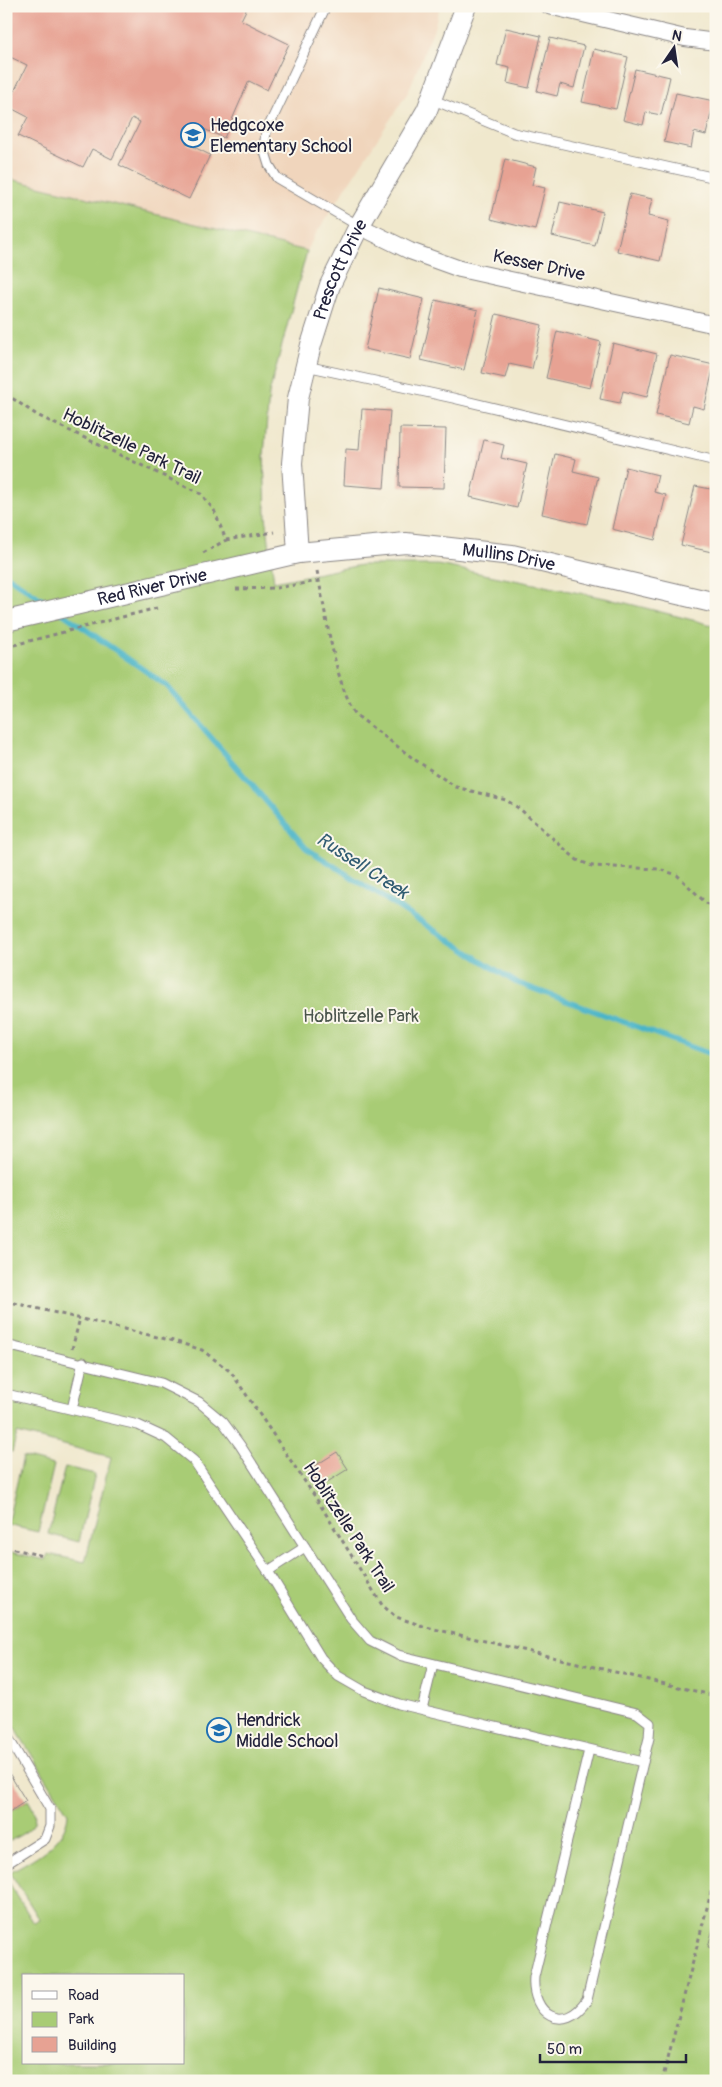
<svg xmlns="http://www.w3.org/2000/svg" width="722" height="2087" font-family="Pangolin,sans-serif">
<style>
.built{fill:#f0d5bc}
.green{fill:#a8cc75;stroke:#657758;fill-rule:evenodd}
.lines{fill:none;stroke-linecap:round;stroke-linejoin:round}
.stream{stroke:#4bb5c8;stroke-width:5.5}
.building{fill:#e7a293}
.service-casing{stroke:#898584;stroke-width:11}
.minor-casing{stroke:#898584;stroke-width:18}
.tertiary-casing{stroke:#898584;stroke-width:22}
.path{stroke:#898584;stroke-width:3;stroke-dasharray:4 4;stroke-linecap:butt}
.service{stroke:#fff;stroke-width:9}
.minor{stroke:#fff;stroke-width:16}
.tertiary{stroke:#fff;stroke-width:20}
.labels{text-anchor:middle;stroke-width:4;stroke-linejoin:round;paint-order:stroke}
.poi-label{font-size:18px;fill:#22223b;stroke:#fbf7ec;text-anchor:start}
.street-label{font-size:18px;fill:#22223b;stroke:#fbf7ec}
.park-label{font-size:18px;fill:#4a554c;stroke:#fbf7ec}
.water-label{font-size:19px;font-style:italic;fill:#325d73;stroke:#fbf7ec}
</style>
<rect width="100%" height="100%" fill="#fbf7ec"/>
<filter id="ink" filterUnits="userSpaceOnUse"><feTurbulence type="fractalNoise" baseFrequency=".02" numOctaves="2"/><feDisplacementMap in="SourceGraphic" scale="10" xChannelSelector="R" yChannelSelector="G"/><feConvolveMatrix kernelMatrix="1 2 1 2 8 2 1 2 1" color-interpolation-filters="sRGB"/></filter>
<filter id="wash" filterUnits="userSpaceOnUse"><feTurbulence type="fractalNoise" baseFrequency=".0096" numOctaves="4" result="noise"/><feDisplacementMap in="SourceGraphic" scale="20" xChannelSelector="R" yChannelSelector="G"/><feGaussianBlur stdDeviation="1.12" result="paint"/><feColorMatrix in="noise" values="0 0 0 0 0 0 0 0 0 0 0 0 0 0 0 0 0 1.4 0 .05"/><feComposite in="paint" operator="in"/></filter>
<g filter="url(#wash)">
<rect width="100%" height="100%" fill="#f0e8cd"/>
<path class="built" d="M6,6h434l-6,22 -26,64 -93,143 -8,16 -301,-73z"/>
<g class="green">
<path d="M6,178l301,73 -38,143 -5,61 2,61 8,66 87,-17h77l172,34 106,27v1455h-710v-203l28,45 6,-3 -30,-48c22,-13 56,-28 58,-58l-62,-101v-162l40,9 2,-6 37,8 26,-105 -94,-24 -5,19 -6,-1zM24,1976h160v87h-160z"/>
<path d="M23,1457l31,8 -16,67 -31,-7z"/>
<path d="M65,1467l30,7 -16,68 -31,-8z"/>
<path d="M28,1800c17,26 -1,31 -22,43v-29z"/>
</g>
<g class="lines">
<g class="stream">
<path d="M6,575l44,30"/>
<path d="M62,613l105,73 139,162 209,134 201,74"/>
</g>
</g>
<g id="blocks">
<g class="building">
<path d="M6,6h242l-7,14 48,24 -22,46 -18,-9 -25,57 -29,-13 -9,18 24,12 -21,44 -70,-34 21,-43 -8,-4 -20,41 -20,-10 -9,18 -65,-31 10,-19 -21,-11 20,-41 -21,-10z"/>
<path d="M506,28l35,8 -12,52 -22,-5 3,-15 -13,-3z"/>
<path d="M550,38l34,8 -10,42 -14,-4 -3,12 -20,-5z"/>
<path d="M594,49l34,8 -12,52 -34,-7z"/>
<path d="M635,69l35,8 -9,38 -15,-3 -3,13 -20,-5z"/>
<path d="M676,93l38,8 -8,34 -12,-3 -3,16 -27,-6z"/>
<path d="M505,159l31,8 -4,18 13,3 -10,42 -44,-11z"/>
<path d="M630,194l22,5 -4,17 21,5 -9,40 -43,-10z"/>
<path d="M560,202l43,10 -8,34 -43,-10z"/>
<path d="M379,288l45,11 -14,60 -45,-10z"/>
<path d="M435,300l43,10 -14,60 -43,-10z"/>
<path d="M496,314l46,11 -10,44 -23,-5 -4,14 -23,-5z"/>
<path d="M557,331l44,11 -11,46 -44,-10z"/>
<path d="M613,343l44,11 -10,43 -24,-6 -3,12 -20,-4z"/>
<path d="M670,355l44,10 -10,44 -11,-3 -4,17 -33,-8z"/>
<path d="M362,409l28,2 -6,77 -40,-3 2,-36 13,1z"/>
<path d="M400,428l46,1 -2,59 -45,-1z"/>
<path d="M484,440l20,5 -3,13 26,6 -10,44 -47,-11z"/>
<path d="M555,454l21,5 -3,12 25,6 -11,47 -45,-10z"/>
<path d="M626,467l32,8 -4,17 12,3 -11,45 -43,-11z"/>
<path d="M695,486l21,4 -3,17 3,1v45l-35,-8z"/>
<path d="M337,1452l11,17 -27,17 -11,-17z"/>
<path d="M6,1768l20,33 -20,13z"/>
<path d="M716,1918v31l-8,-2z"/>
</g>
</g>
</g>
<g filter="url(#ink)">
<use href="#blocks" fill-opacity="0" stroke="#898584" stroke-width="1"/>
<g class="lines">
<defs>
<g id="service">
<path d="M326,6l-60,126 -2,17 5,16 8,13 82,48"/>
<path d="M431,99l83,34 202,45"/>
<path d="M306,366l147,32 263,63"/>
<path d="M6,1345l155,38 38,19 24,20 17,23 111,174 19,22 28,14 239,58 13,10 -1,15 -6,24"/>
<path d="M6,1394l132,31 28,13 28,23 74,110 53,87 17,18 26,15 35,13 244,58 -56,238c-23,35 -56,15 -53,-23l55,-227"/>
<path d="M72,1409l11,-47"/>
<path d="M268,1571l37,-24"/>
<path d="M422,1709l11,-45"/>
<path d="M6,1734l44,75v17l-5,13 -39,25"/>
</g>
<g id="minor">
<path d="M549,6l136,32 31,4"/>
<path d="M359,226l51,25 50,18 256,56"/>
</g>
<g id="tertiary">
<path id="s1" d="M298,553l-6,-90 6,-65 13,-53 19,-60 29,-59 68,-116 39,-104"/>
<path id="s2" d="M6,621l292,-68 108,-10 106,12 204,48"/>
</g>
</defs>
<use href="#service" class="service-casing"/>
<use href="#minor" class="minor-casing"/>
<use href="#tertiary" class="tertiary-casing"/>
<g class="path">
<path d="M6,394l31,21 164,79 13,16 12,30 48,-8"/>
<path d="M203,553l23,-13"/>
<path d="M317,571c8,37 18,114 39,144l58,44 42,28 50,13 14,9 57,51 15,6 67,3 18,6 29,28 10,5"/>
<path d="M236,589l40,-1 43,-7"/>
<path d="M6,647l151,-39"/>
<path d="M6,1301l168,40 28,9 29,22 85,126 66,107 14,12 30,10 290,69"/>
<path d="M72,1349l8,-31"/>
<path d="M6,1547l37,9"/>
<path d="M662,2081l54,-208"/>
</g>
<use href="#service" class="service"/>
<use href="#minor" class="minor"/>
<use href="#tertiary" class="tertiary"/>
</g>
</g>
<defs>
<symbol id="school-ring" viewBox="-11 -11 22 22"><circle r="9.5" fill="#fbf7ec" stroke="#1f6fb2" stroke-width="1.5"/><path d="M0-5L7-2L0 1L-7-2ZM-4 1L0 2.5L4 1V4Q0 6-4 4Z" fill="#1f6fb2"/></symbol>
</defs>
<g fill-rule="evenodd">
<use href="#school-ring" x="179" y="121" width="28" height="28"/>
<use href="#school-ring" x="205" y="1716" width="28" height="28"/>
</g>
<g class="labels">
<g class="poi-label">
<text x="210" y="131">Hedgcoxe<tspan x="210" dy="21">Elementary School</tspan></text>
<text x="236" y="1726">Hendrick<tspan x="236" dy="21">Middle School</tspan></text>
</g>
<g class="street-label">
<text transform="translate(539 265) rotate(12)" y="6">Kesser Drive</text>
<text dy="6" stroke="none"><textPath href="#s1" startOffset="291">Prescott Drive</textPath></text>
<text transform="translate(132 446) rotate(26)" y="6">Hoblitzelle Park Trail</text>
<text dy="6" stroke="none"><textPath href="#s2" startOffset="512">Mullins Drive</textPath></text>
<text dy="6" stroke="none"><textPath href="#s2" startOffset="150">Red River Drive</textPath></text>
<text transform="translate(349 1527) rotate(57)" y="6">Hoblitzelle Park Trail</text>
</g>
<g class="park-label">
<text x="361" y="1022">Hoblitzelle Park</text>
</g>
<g class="water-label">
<text transform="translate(363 865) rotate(33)" y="7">Russell Creek</text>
</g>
</g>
<rect width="722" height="2087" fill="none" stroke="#fbf7ec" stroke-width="25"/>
<rect x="22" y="1974" width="162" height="90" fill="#fbf7ec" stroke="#a4a2a5"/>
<rect x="32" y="1991" width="25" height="8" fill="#ffffff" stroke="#a4a2a5"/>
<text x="68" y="2000" font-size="15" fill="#22223b">Road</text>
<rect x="32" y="2012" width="25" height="15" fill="#a8cc75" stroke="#a4a2a5"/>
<text x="68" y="2024" font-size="15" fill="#22223b">Park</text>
<rect x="32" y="2037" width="25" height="15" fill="#e7a293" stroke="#a4a2a5"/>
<text x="68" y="2050" font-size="15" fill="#22223b">Building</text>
<g transform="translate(674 48) rotate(13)" stroke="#fbf7ec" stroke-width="4" paint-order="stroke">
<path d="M0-4L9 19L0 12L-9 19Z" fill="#22223b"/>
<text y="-8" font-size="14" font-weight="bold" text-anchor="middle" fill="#22223b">N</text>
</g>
<path d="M540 2054v8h146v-8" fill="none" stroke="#22223b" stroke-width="2.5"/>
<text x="547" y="2054" font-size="15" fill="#22223b" stroke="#fbf7ec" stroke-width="4" paint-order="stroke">50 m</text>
</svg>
